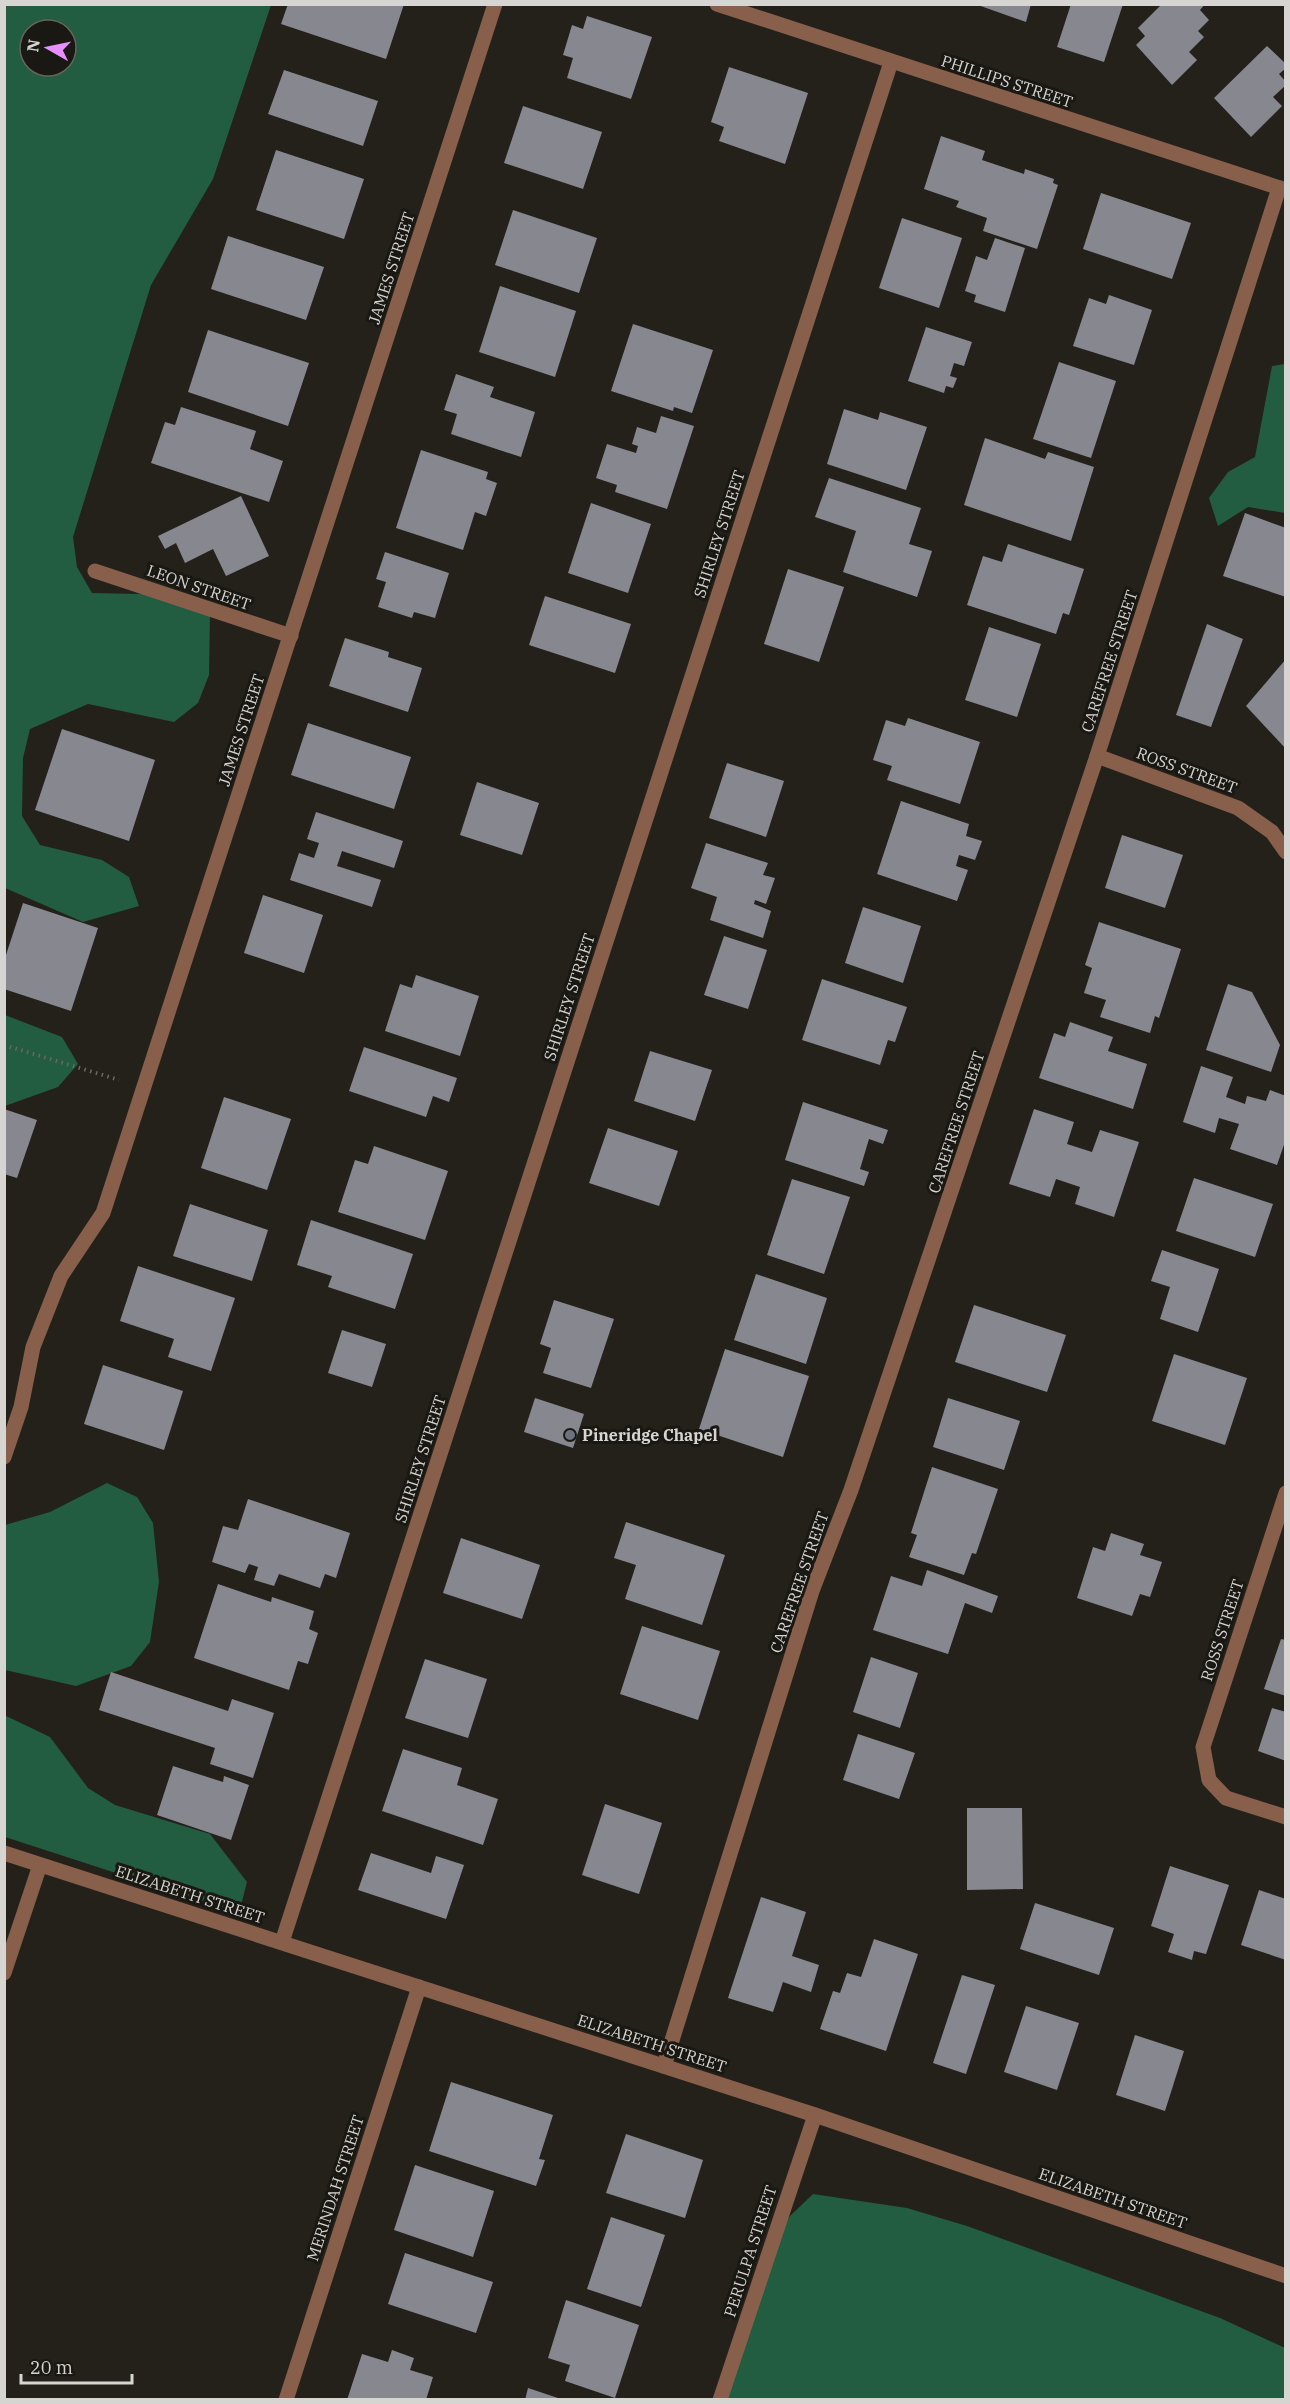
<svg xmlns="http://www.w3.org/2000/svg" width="1290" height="2404" font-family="'IBM Plex Serif',serif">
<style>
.forest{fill:#225c41;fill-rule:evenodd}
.building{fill:#87878f}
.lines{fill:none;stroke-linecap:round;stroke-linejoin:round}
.path{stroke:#6a6863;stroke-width:4;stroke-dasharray:1.5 4.5;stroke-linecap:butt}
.minor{stroke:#875f4a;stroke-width:15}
.worship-dot{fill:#6b7280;stroke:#1a1812;stroke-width:2}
.labels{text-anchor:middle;stroke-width:6;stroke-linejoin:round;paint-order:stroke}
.street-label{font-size:16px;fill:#d6d5d1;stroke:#1a1812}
.poi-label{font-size:16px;font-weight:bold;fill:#d6d5d1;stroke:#1a1812;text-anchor:start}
</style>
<rect width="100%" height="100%" fill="#24211b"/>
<g class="forest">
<path d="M5,5h266l-58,174 -62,106 -78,252 4,30 15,26 95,2 23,21 -1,59 -11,28 -24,19 -86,-18 -58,25 -7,29 -1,58 18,29 62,15 27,17 10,29 -56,16 -78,-34zM30,30h36v36h-36z"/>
<path d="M1285,364v149l-37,-6 -30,19 -9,-28 19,-26 27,-15 17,-91z"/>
<path d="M5,1015l57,22 16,27 -20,23 -53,19z"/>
<path d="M107,1483l30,14 16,26 6,59 -9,60 -19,24 -55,20 -71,-16v-145l45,-13z"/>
<path d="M4,1715l46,22 38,51 27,17 95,29 37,48 -8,31 -234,-76z"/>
<path d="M813,2194l94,14 60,18 253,92 65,30v51l-560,1 49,-157 16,-27z"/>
</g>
<g class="building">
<path d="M288,4h116l-18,55 -105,-35z"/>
<path d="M975,4h56l-5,18z"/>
<path d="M1071,4h52l-19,58 -47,-15z"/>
<path d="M1162,4h43l-5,6 9,10 -11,11 6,6 -15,15 8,8 -25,25 -36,-40 9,-9 -7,-8z"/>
<path d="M587,16l65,21 -21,62 -64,-21 6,-20 -10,-3 9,-30 11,4z"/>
<path d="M1267,46l19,18v4l-7,6 7,8v3l-13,12 9,9 -31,31 -37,-39z"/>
<path d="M729,67l79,26 -23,71 -66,-23 5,-14 -13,-5z"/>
<path d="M284,70l94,31 -15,45 -95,-32z"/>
<path d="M523,106l79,26 -19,57 -79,-26z"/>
<path d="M941,136l44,15 -3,9 42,14 1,-5 29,10 -1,4 5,2 -21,64 -54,-18 4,-13 -31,-11 3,-6 -35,-12z"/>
<path d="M276,150l88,29 -20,60 -88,-29z"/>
<path d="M1101,193l90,30 -19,56 -89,-30z"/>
<path d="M513,210l84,28 -18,55 -84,-28z"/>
<path d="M902,218l60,20 -23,70 -60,-20z"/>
<path d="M228,236l96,31 -18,53 -95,-31z"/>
<path d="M995,238l30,10 -20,64 -31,-10 2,-7 -11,-4 11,-35 11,4z"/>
<path d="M500,286l76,25 -21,66 -76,-25z"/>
<path d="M1109,295l43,15 -18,55 -61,-19 16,-48 17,6z"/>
<path d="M633,324l80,26 -21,63 -18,-6 -1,4 -62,-20z"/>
<path d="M926,327l46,15 -8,24 -10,-3 -4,13 7,2 -4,10 -7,-2 -2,7 -36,-12z"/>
<path d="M208,330l101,33 -21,63 -100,-34z"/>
<path d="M1059,362l57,19 -25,77 -58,-19z"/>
<path d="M456,374l38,13 -4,10 45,15 -14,45 -70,-23 6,-20 -13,-4z"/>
<path d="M181,407l75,24 -6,18 33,12 -14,41 -118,-39 14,-41 10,3z"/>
<path d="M844,409l34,11 2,-8 47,15 -21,63 -79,-26z"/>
<path d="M661,416l33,10 -27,83 -52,-17 2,-7 -21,-7 11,-34 29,9 2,-7 -6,-2 5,-17 19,6z"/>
<path d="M985,438l60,21 3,-7 46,15 -23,74 -107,-36z"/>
<path d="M421,450l67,22 -2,7 11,4 -11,33 -11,-4 -12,38 -67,-22z"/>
<path d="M829,478l92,30 -12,36 23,7 -15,46 -74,-25 13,-41 -41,-14z"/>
<path d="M241,496l28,60 -43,20 -13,-27 -28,14 -9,-20 -11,6 -7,-13z"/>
<path d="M591,503l60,21 -23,69 -60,-20z"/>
<path d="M1245,513l41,15v69l-63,-21z"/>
<path d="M1008,544l76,25 -15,46 -6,-2 -7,21 -89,-29 16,-49 19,6z"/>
<path d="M385,552l64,21 -14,45 -21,-6 -2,6 -34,-11 8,-25 -10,-3z"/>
<path d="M788,569l56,18 -25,75 -55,-18z"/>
<path d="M545,596l86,28 -16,49 -86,-28z"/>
<path d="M1207,624l36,15 -32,88 -35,-12z"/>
<path d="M989,627l52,17 -24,73 -52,-17z"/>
<path d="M345,638l44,14 -1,5 34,11 -14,44 -79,-26z"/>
<path d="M1286,659v90l-40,-43z"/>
<path d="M908,718l72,24 -20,62 -73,-24 5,-14 -19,-6 13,-40 19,6z"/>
<path d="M308,723l103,34 -17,52 -103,-34z"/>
<path d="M62,729l93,31 -26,81 -94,-31z"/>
<path d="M727,763l57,18 -18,56 -57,-19z"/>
<path d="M477,782l62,21 -17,52 -62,-20z"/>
<path d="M901,801l68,23 -3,12 16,5 -7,19 -16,-5 -3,11 12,4 -11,31 -80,-27z"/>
<path d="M316,812l87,29 -9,27 -52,-17 -5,15 44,14 -9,27 -82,-27 9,-27 15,5 5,-15 -12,-4z"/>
<path d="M1122,835l61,20 -18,53 -60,-20z"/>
<path d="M706,843l62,20 -5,12 12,3 -9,26 -11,-4 -1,4 17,7 -8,27 -53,-18 7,-23 -26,-9z"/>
<path d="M263,895l60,20 -19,58 -60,-20z"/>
<path d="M23,903l75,25 -27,83 -67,-22v-28z"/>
<path d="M863,907l58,19 -18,57 -58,-20z"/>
<path d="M1099,922l82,27 -22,69 -4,-2 -5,17 -50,-16 6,-17 -22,-7 8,-25 -7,-3z"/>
<path d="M724,936l43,14 -19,59 -44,-14z"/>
<path d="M416,975l63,21 -19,60 -75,-25 15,-47 12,4z"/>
<path d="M822,979l85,28 -12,35 -7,-2 -8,25 -78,-25z"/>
<path d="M1228,984l24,8 28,53 -9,27 -65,-22z"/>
<path d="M1070,1022l43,15 -5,14 39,13 -14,45 -94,-31 15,-45 11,4z"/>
<path d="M364,1047l93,31 -8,24 -16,-6 -7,21 -77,-26z"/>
<path d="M650,1051l62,19 -17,51 -61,-20z"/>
<path d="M1201,1066l32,11 -7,20 19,7 2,-8 19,5 4,-11 16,6v43l-9,26 -47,-16 9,-25 -20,-6 -4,15 -32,-11z"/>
<path d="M224,1097l67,22 -24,71 -66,-22z"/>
<path d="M803,1102l85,28 -5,14 -14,-5 -9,30 9,3 -5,14 -79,-26z"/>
<path d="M4,1109l33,11 -20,58 -13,-4z"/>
<path d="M1034,1109l40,13 -7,22 25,8 8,-22 39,12 -25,75 -39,-13 5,-17 -24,-8 -6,18 -41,-13z"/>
<path d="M608,1128l70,23 -19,55 -70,-23z"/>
<path d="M374,1146l74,25 -23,69 -87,-28 17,-52 13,4z"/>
<path d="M1194,1178l79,26 -18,53 -79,-26z"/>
<path d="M792,1179l58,18 -26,77 -57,-19z"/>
<path d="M190,1204l78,26 -16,51 -79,-25z"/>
<path d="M311,1220l102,34 -18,55 -67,-22 4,-11 -35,-11z"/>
<path d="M1162,1250l57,19 -21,63 -38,-13 10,-32 -19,-6z"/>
<path d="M138,1266l97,32 -24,73 -43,-14 6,-18 -54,-18z"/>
<path d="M756,1274l71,24 -21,66 -72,-24z"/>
<path d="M554,1300l60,19 -23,69 -48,-15 8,-25 -11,-4z"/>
<path d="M974,1305l92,30 -19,57 -92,-30z"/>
<path d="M342,1330l44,14 -14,43 -44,-14z"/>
<path d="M725,1349l84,27 -26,81 -84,-28z"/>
<path d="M1174,1354l73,24 -22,67 -73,-24z"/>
<path d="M103,1365l80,26 -19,59 -80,-26z"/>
<path d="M535,1398l49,16 -11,34 -49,-16z"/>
<path d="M948,1398l72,23 -16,49 -71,-23z"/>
<path d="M932,1467l66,22 -22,65 -4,-1 -8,22 -55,-18 8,-22 -6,-2z"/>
<path d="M248,1499l102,34 -14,45 -11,-4 -5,14 -41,-14 -5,12 -20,-6 4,-13 -9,-3 -4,9 -33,-11 11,-36 15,4z"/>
<path d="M626,1522l99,33 -23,70 -77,-26 11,-34 -22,-7z"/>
<path d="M1111,1533l33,11 -4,11 22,7 -12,35 -10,-3 -8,22 -55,-18 16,-51 12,4z"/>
<path d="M461,1538l79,27 -18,54 -79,-26z"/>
<path d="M927,1570l71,26 -6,17 -27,-10 -17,51 -75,-24 18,-54 31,10z"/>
<path d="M218,1584l53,18 1,-5 42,14 -5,18 9,4 -10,31 -10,-3 -9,29 -95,-32z"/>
<path d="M642,1626l78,25 -22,69 -78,-26z"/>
<path d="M1281,1639l5,1v56l-22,-7z"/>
<path d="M871,1657l47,16 -18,55 -47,-16z"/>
<path d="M425,1659l62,20 -19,59 -63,-20z"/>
<path d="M111,1672l117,39 4,-12 42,14 -21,65 -43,-14 5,-16 -116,-38z"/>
<path d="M1272,1708l14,4v49l-28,-10z"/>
<path d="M858,1734l57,19 -16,46 -56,-19z"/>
<path d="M403,1749l59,19 -5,17 41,14 -15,46 -101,-34z"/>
<path d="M173,1766l50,16 1,-6 25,9 -18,55 -74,-25z"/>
<path d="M605,1804l57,19 -23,71 -57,-19z"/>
<path d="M967,1808h55l1,81 -56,1z"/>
<path d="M371,1853l60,20 5,-17 28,9 -18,54 -88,-29z"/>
<path d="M1170,1866l59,19 -23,69 -12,-3 -2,9 -24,-8 6,-18 -23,-8z"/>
<path d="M1259,1890l27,9v61l-45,-15z"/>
<path d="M761,1897l45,15 -14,44 27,9 -8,27 -28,-10 -10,30 -45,-14z"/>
<path d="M1035,1903l79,25 -15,47 -79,-26z"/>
<path d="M874,1939l44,15 -32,97 -66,-22 13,-38 7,2 7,-20 14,4z"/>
<path d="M962,1975l33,10 -29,89 -33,-11z"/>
<path d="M1026,2006l53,17 -22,67 -53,-18z"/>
<path d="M1135,2035l49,16 -19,60 -49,-16z"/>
<path d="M451,2082l102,33 -14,44 6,1 -9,26 -107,-35z"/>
<path d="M626,2134l77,26 -18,58 -79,-25z"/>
<path d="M415,2165l79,26 -21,66 -79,-27z"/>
<path d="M611,2217l54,18 -24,72 -54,-18z"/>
<path d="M405,2253l88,29 -17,51 -88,-29z"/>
<path d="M566,2300l73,25 -24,73 -50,-17 5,-16 -22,-7z"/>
<path d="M392,2350l22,8 -4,12 23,7 -7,23h-79l15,-46 26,8z"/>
<path d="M528,2388l33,11v1h-36z"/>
</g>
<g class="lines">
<path class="path" d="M4,1045l115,35"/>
<g class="minor">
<path d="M717,4l569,186"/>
<path d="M95,571l196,65"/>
<path d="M1097,756l141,52 34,24 14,20"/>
<path d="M4,1457l17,-50 12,-60 28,-71 42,-63 392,-1209"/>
<path d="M1286,1493l-83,254 6,33 17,18 60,19"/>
<path d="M4,1853l811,262 471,161"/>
<path d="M282,1942l609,-1880"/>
<path d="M4,1973l36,-108"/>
<path d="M664,2066l148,-475 39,-101 246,-734 182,-568"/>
<path d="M286,2400l133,-413"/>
<path d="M720,2400l95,-285"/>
</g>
</g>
<circle class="worship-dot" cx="570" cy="1435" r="6"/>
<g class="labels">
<g class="street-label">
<text transform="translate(1007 81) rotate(18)" y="6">PHILLIPS STREET</text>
<text transform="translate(391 268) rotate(-72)" y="6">JAMES STREET</text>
<text transform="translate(719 534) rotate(-72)" y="6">SHIRLEY STREET</text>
<text transform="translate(199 587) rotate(19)" y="6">LEON STREET</text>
<text transform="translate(1109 661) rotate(-72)" y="6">CAREFREE STREET</text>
<text transform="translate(241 730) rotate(-72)" y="6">JAMES STREET</text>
<text transform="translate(1187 770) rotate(20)" y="6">ROSS STREET</text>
<text transform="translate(569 997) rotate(-72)" y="6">SHIRLEY STREET</text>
<text transform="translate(956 1122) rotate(-72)" y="6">CAREFREE STREET</text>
<text transform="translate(420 1459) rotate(-72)" y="6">SHIRLEY STREET</text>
<text transform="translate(799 1582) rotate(-71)" y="6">CAREFREE STREET</text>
<text transform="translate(1222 1630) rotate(-72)" y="6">ROSS STREET</text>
<text transform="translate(190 1894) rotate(18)" y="6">ELIZABETH STREET</text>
<text transform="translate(652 2043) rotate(18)" y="6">ELIZABETH STREET</text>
<text transform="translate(335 2188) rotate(-72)" y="6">MERINDAH STREET</text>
<text transform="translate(1113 2198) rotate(19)" y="6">ELIZABETH STREET</text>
<text transform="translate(750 2251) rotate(-72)" y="6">PERULPA STREET</text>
</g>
<g class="poi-label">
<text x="582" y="1441">Pineridge Chapel</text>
</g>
</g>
<rect width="1290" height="2404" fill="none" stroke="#d6d5d1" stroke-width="12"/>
<g transform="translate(48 48) rotate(279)"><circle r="28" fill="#1a1812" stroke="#65645e" stroke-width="1.5"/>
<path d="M0-4.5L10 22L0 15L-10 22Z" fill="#e88eff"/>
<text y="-9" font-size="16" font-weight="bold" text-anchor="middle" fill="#d6d5d1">N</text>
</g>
<path d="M21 2374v9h111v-9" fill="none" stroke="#d6d5d1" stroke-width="3"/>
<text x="30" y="2374" font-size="18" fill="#d6d5d1" stroke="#1a1812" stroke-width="4.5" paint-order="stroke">20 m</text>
</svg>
